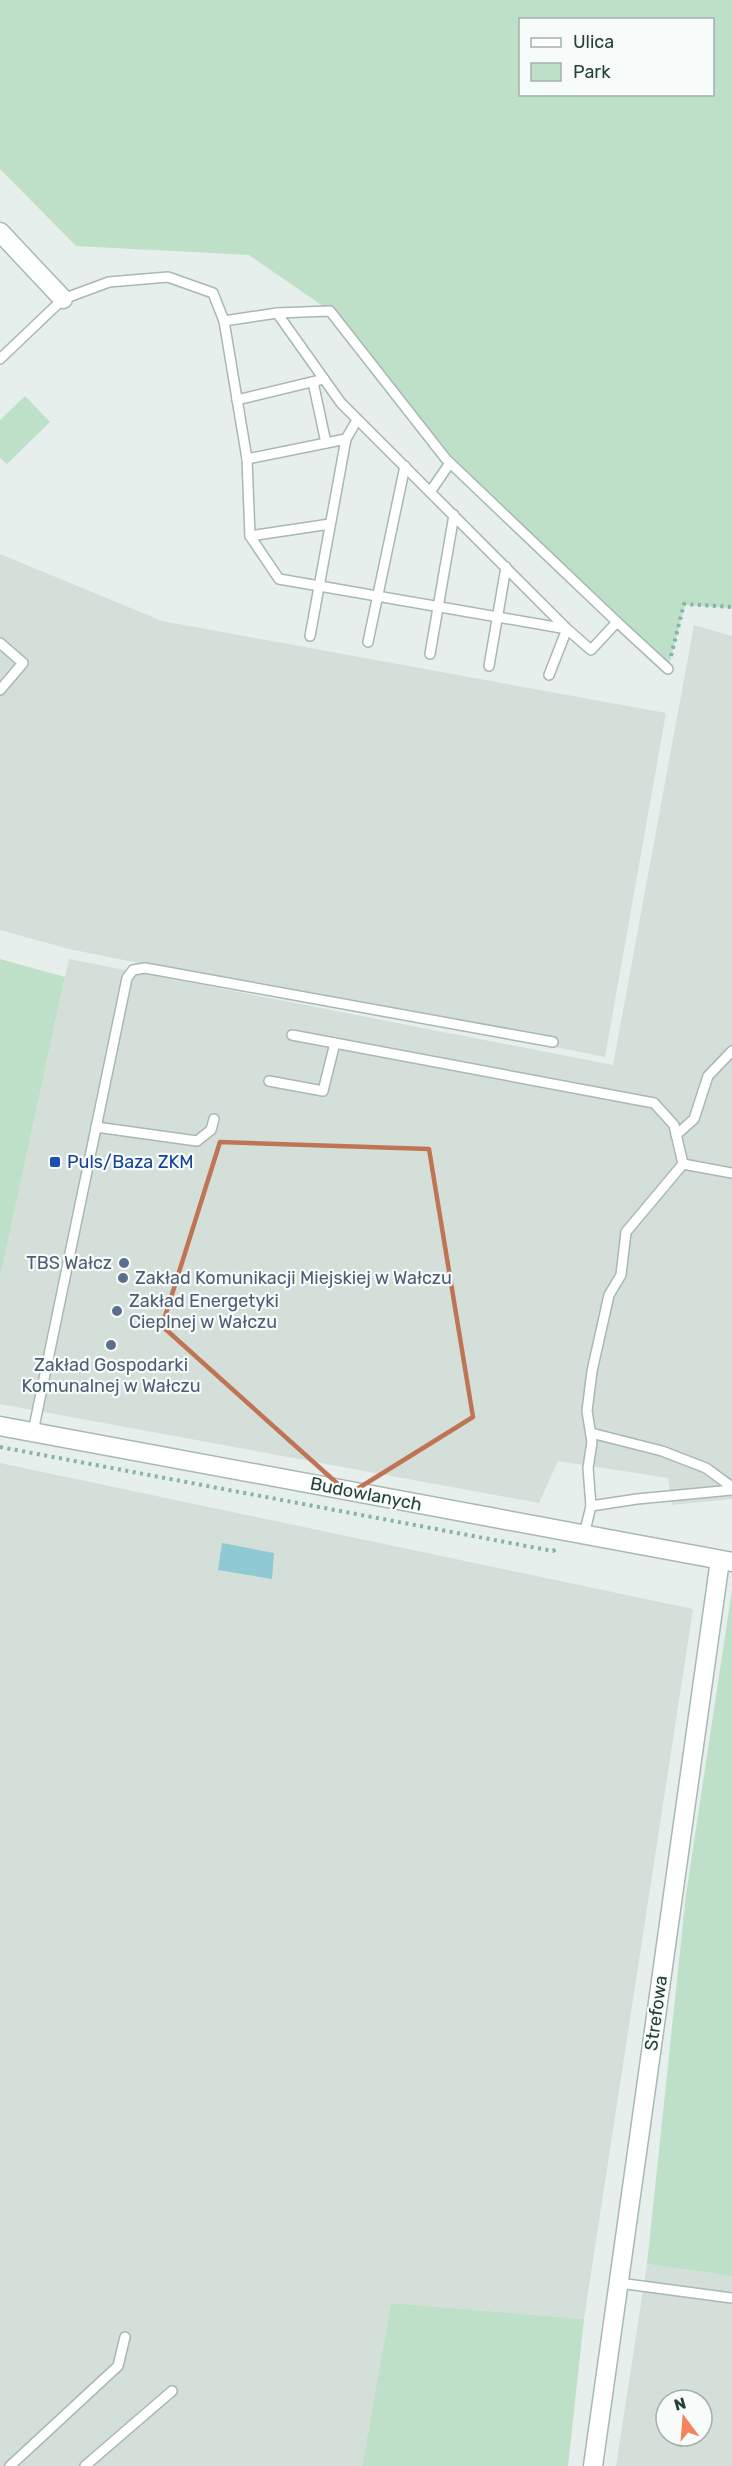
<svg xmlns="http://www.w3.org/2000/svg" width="732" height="2466" font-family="Rubik,sans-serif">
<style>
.built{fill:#d4dfda;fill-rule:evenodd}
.green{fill:#bfe0c8;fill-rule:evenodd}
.water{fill:#8ec9d4}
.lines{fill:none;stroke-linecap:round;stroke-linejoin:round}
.service-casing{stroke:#a8b8b2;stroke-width:12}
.minor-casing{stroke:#a8b8b2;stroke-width:21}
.path{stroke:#86b3a5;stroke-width:4;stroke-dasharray:3 4.5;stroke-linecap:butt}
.service{stroke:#fff;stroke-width:9}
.minor{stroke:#fff;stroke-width:18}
.marked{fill:none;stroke:#c07456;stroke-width:4.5;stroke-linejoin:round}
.transit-dot{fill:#1a4fb4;stroke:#f7fbf9;stroke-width:2}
.service-dot{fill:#5c6f8a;stroke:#f7fbf9;stroke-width:2}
.labels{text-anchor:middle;stroke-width:4.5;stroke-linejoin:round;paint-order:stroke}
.transit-label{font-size:18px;fill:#164399;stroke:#f7fbf9;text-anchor:start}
.service-label{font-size:18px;fill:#4e5e75;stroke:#f7fbf9;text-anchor:start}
.street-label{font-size:18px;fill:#24423a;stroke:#f7fbf9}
</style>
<rect width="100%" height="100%" fill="#e6efeb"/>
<g class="built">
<path d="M0,554l162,67 504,92 -61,344 -536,-108 -69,-19z"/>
<path d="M694,625l38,11v863l-60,6 -4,-27 -110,-17 -19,42 -539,-99v-126l69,-319 544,106z"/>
<path d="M0,1463l693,146 -109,710 -193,-16 -29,163h-362z"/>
<path d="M647,2264l85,12v190h-116zM666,2400h36v36h-36z"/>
</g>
<g class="green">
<path d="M0,0h732v608l-47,-3 -17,64 -218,-206 -120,-152 -81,-56 -173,-9 -76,-77zM520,20h192v74h-192z"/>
<path d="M25,396l25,26 -43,42 -7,-6v-38z"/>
<path d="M0,959l65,18 -65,301z"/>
<path d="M732,1590v686l-85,-12 39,-369z"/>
<path d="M391,2303l193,16 -16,147h-206z"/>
</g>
<path class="water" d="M222,1543l52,10 -2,26 -54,-9z"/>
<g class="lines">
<defs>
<g id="service">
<path d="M277,313l53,-2 116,148 171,163"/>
<path d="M224,321l53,-8 64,90 226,226 -18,46"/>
<path d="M0,359l63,-60 46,-17 59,-5 45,16 11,28 23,138 3,77 29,43 288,50 24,21 26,-28 51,47"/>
<path d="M313,382l13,61"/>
<path d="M237,400l87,-21"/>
<path d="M346,439l11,-19"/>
<path d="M247,459l99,-20 -36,197"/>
<path d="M430,492l20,-29"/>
<path d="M250,536l80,-12"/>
<path d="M368,642l37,-176"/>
<path d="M0,643l23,20 -23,27"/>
<path d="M430,654l24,-139"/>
<path d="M489,666l17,-99"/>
<path d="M292,1035l362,68 20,22 9,39"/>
<path d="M269,1081l54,10 12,-48"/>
<path d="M96,1127l101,14 14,-11 3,-11"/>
<path d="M676,1135l18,-16 14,-43 24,-25"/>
<path d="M683,1164l49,9"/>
<path d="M33,1432l94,-454 6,-8 12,-2 408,74"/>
<path d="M591,1433l71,18 44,17 26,19"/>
<path d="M591,1506l46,-7 95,-9"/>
<path d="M584,1535l7,-29 -3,-38 4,-26 -5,-31 5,-40 17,-76 12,-20 5,-43 57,-68"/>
<path d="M619,2283l113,15"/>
<path d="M10,2466l108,-100 7,-29"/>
<path d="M85,2466l87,-75"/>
</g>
<g id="minor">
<path d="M0,232l63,67"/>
<path d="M0,1426l732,136"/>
<path d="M593,2466l127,-906"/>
</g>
</defs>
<use href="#service" class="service-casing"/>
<use href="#minor" class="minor-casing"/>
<g class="path">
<path d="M671,656l13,-52 48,3"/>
<path d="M0,1447l553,104 6,-4"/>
</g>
<use href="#service" class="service"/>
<use href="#minor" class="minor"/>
</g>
<path class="marked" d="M220,1142l209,7 44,268 -124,77 -187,-168z"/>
<rect class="transit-dot" x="49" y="1156" width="12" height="12" rx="3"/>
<g class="service-dot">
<circle cx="124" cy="1263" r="6"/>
<circle cx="123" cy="1278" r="6"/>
<circle cx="117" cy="1311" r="6"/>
<circle cx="111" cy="1345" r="6"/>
</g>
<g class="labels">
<g class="transit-label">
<text x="67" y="1168">Puls/Baza ZKM</text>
</g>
<g class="service-label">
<text x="112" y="1269" text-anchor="end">TBS Wałcz</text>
<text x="135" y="1284">Zakład Komunikacji Miejskiej w Wałczu</text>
<text x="129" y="1307">Zakład Energetyki<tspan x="129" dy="21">Cieplnej w Wałczu</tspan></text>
<text x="111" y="1371" text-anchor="middle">Zakład Gospodarki<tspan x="111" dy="21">Komunalnej w Wałczu</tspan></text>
</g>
<g class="street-label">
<text transform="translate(366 1494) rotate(11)" y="6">Budowlanych</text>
<text transform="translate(656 2013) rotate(-82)" y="6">Strefowa</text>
</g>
</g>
<rect x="519" y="18" width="195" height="78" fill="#f7fbf9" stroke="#a3b1ad" stroke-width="1.5"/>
<rect x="531" y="38" width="30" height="9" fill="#ffffff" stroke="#a3b1ad" stroke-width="1.5"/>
<text x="573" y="48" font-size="18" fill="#24423a">Ulica</text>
<rect x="531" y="63" width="30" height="18" fill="#bfe0c8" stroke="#a3b1ad" stroke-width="1.5"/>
<text x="573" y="78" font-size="18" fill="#24423a">Park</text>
<g transform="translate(684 2418) rotate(344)"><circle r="28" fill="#f7fbf9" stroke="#a3b1ad" stroke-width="1.5"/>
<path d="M0-4.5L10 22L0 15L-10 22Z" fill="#f4845f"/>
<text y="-9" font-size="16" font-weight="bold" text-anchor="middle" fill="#24423a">N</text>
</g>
</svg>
